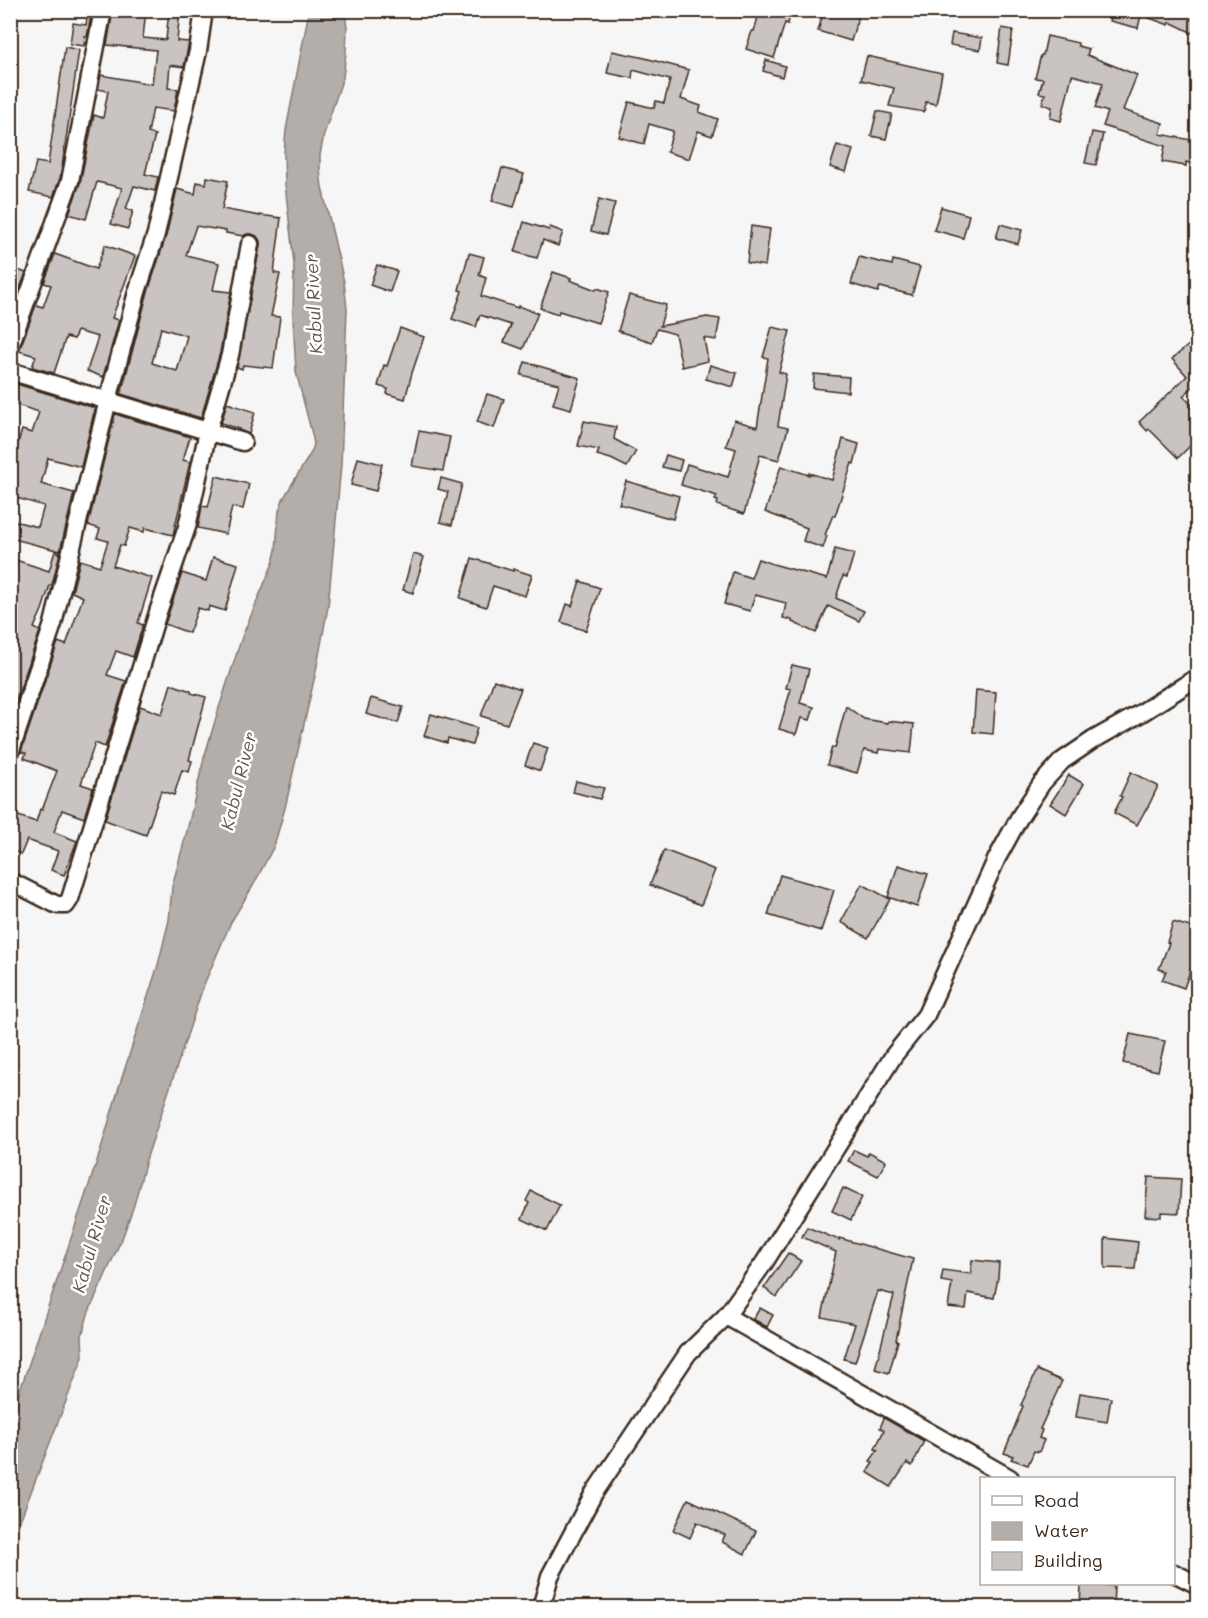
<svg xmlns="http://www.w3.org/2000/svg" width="1208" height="1618" font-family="Mali,sans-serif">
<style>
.water{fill:#b4aeaa;stroke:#847972;stroke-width:1.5}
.building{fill:#c9c3c1;stroke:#3b2a1e;stroke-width:1.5;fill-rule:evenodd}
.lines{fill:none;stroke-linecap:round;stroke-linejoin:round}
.minor-casing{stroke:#3b2a1e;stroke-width:21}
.minor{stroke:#fff;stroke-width:16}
.labels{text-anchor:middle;stroke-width:5;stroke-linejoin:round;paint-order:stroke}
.water-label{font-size:18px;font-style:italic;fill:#65584f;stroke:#fff}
</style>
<rect width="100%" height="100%" fill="#f7f6f6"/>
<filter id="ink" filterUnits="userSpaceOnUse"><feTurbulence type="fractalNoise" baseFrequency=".0167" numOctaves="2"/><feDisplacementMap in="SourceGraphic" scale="12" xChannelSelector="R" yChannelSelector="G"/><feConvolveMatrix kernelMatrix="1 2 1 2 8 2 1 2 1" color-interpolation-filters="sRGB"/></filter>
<g filter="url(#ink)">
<path class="water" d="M309,11h36l2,17 -1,24 -3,25 -19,57 -4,21v15l2,17 22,95 3,27 -6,156 -13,142 -12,64 -31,137 -11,38 -21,40 -22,36 -28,65 -57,173 -12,45 -11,31 -35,78 -6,22 1,21 -72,187v-127l89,-265 19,-65 39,-122 11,-45 3,-33 15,-56 17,-73 14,-47 24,-74 31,-74 3,-13 3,-39 4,-12 29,-48 2,-7 -2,-10 -16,-62 -3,-54 1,-54 -9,-80 -1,-31 2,-23z"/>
<g class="building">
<path d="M88,10h4l-5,27 -2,-1 -1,10 -14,-2 3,-21 13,2z"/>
<path d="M113,10h33l-3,28 23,2 3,-30h11l-3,31 12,1 -5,25 -14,-2 -2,23 10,1 -4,22 -21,-3 -5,25 7,2 -10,39 13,3 -3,14 -21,-5 -8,23 7,2 -5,18 -17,-5 11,-36 -25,-6 -11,37 -17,-5 11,-31 14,-68 9,3 5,-27 -10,-2 3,-14 51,9 4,-34 -49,-5z"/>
<path d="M760,10h31l-3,14 -3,-1 -11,35 -28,-9 6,-18h2z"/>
<path d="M824,10h36l-9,31 -33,-10z"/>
<path d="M1113,10h84v25l-27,-13 -1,3 -28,-10 -3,13 -28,-7z"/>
<path d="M1002,28l11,2 -5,35 -11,-2z"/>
<path d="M952,33l30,5 -2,12 -30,-5z"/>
<path d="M1047,36l31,7v3l11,3 -2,6 50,20 -14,35 40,13 -3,11 37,7v24l-11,-3v4l-24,-4 3,-16 -62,-20 5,-14 -13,-4 8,-25 -31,-8 -11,46 -11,-3 2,-11 -10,-3 3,-10 -6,-1 4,-14 -8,-1 6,-23h2z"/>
<path d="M65,47l14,3 -17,117 -2,11 -7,19 -24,-5 7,-30 12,2z"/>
<path d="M612,51l33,7 44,12 -8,29 20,7 -2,6 19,7 -6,17 -14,-5 -9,28 -22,-7 6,-21 -24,-7 -5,20 -25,-7 10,-35 25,6 2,-7 8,2 6,-23 -37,-10 -1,8 -25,-5z"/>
<path d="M867,56l75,17 -6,31 -10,-2 -2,10 -35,-6 5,-18 -33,-8z"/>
<path d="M766,60l19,6 -3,11 -19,-6z"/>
<path d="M877,111l15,3 -6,25 -15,-3z"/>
<path d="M1092,132l11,2 -7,31 -11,-2z"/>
<path d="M837,145l16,5 -7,22 -16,-5z"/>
<path d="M502,168l22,6 -10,33 -22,-6z"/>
<path d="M207,177l21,4 -6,28 38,7v-1l21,3 -7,55 6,1 -9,42 9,1 -7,51 -30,-3 -1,4 -5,-2 23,-121v-5l-3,-5 -5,-2h-5l-4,2 -17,-3v-2l-30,-5 -10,29 33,8 -6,27 18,2 -11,61 -19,65 -80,-24 26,-99 19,-59 11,-47 18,5 2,-12 9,2zM161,328l26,8 -10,35 -25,-8z"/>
<path d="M599,199l16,4 -9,32 -15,-4z"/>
<path d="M941,207l28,8 -6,23 -29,-8z"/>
<path d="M524,222l25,8 1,-3 13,5 -5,14 -15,-6 -6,18 -22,-6z"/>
<path d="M1000,224l22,6 -4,14 -22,-6z"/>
<path d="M751,226l19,3 -5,37 -18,-3z"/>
<path d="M105,245l30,11 -23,62 7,2 -16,57 -16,-6 11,-34 -21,-6 -3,8 -8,-2 -12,36 -22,-6 4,-11 -17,-5 17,-46 7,2 8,-22 -7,-2 11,-29 41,15z"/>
<path d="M469,253l15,4 -5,18 7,3 -5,18 37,12v-2l20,7 -15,36 -19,-7 7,-17 -31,-10 -4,12 -24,-8 10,-28 -3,-1z"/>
<path d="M859,257l33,8 1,-5 27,7 -8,28 -32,-8 -2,5 -27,-8z"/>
<path d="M377,265l20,6 -7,21 -20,-7z"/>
<path d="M10,267l16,6 -16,41z"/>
<path d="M553,272l18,6 -1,2 26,10 1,-2 12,4 -11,31 -39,-12 -1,3 -18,-6z"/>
<path d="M629,295l37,10 -6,21 47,-9 13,2 -4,21 -12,-2 4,23 -26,6 -7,-33 -18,-5 -5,13 -34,-11z"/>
<path d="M772,327l18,4 -11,41 7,2 -8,52 10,2 -9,32 -19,-5 -16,59 -27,-9 1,-4 -3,-1 2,-4 -36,-11 6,-21 41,13 8,-28 -10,-3 8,-26 23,7 11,-69 -5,-1z"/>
<path d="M400,328l24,9 -12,36 -7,26 -18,-5 1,-5 -10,-3 6,-21 3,1z"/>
<path d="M1197,338v50l-2,-3 -12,11 9,9 -2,2 7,7v25l-19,19 -29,-29 -2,2 -8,-9 48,-46 -15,-17z"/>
<path d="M525,362l55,16 -9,31 -18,-5 6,-20 -38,-9z"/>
<path d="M710,365l27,8 -4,14 -27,-8z"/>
<path d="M814,374l35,3 -1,15 -35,-4z"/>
<path d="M10,382l85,26 -14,59 -33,-9 -7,26 33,9 -14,58 -50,-13v-18l28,7 6,-21 -34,-10v-28l12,-38 10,3 7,-21 -29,-9z"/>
<path d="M487,394l17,5 -10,29 -17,-6z"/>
<path d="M227,403l28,9 -6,22 -10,-4v-1l-18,-6z"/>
<path d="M115,414l75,23 -7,23 7,2 -17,73 -28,-7 -1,4 -14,-4 -6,18 -4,-1 -7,21 39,12 -14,45 5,2 -10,32 -17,-6 -9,24 19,6 -21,66 -10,-4 -14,41 12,4 -9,30 -22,-8 -8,22 23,9 -13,34 -13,-5 7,-19 -31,-11 -6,14 -11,-4v-37l26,9 4,-13 2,1 15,-39 -33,-13 2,-5 -5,-1 37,-110 8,3 17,-48 -11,-5 8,-32 20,6 8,-25 -11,-3 3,-9 -12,-4z"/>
<path d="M584,421l32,6 -2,12 22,12 -9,16 -16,-8 -14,-4 2,-5 -21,-4z"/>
<path d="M419,431l31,6 -7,34 -31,-5z"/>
<path d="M843,439l16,5 -5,20 -2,-1 -17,53 -2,-1 -8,20 2,1 -4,12 -20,-7 4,-13 -42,-16 16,-46 28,9v-2l23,7z"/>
<path d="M666,455l16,5 -3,11 -17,-4z"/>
<path d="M358,458l24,6 -6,27 -25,-6z"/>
<path d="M216,476l33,8 -6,25 -11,-2 -6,27 -28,-6 4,-22 6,1z"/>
<path d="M441,478l21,6 -10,41 -12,-3 8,-30 -10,-3z"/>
<path d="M626,481l53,15 -6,23 -54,-15z"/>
<path d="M835,549l19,5 -7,23 -4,-1 -7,22 28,13 -5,10 -31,-15 -12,27 -24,-11v-2l-9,-2 3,-15 -31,-8 -5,16 -26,-7 9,-32 18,6 7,-19 15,5 54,15z"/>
<path d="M55,551l5,2 -8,32h-2l-8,25 -8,18 6,3 -30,87v-160l39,13z"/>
<path d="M413,554l11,3 -11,36 -10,-3z"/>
<path d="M213,557l25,7 -13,47 -16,-5 -1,5 -10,-3 -9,25 -24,-9 17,-51 24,8z"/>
<path d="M472,558l41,13v-2l19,6 -7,21 -32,-10 -7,21 -26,-9z"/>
<path d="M580,581l20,7 -14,43 -25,-9 6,-18 5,2z"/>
<path d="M792,665l17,4 -9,34 14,4 -4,13 -9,-2 -5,16 -17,-5 12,-40 -5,-1z"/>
<path d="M494,680l27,9 -14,35 -26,-8z"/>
<path d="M171,684l20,7v2l15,4 -17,63 3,1 -3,11 -7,-2 -8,25 -13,-4 -15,44 -41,-15 35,-114 22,8z"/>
<path d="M976,690l20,2 -3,42 -20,-2z"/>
<path d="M371,698l32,9 -5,16 -32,-9z"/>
<path d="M846,706l18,13 24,4v-2l26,3 -3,29 -32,-4 -1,4 -14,-3 -7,23 -30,-8 5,-18 3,1z"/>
<path d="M431,714l46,14 -5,17 -24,-7 -1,5 -23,-7z"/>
<path d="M533,743l15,5 -8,23 -15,-6z"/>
<path d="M1131,772l27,14 -11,23h-1l-9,16 -23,-12 8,-16 -2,-1z"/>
<path d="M1069,775l15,9 -18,30 -16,-10z"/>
<path d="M576,781l28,7 -4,11 -27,-7z"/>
<path d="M664,850l51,20 -14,35 -51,-20z"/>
<path d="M898,865l30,9 -11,33 -29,-10z"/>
<path d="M780,875l54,15 -13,41 -53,-16z"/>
<path d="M862,884l28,15 -22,39 -27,-16z"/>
<path d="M1173,922l24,7v22l-13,37 -22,-8 4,-9 -7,-2 10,-26 -2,-1z"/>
<path d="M1130,1034l35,7 -7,30 -35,-8z"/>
<path d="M854,1150l13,6 2,-4 17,9 -8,15 -30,-15z"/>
<path d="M1148,1177l33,2 -2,34 -18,-1v5l-16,-1z"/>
<path d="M843,1188l19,9 -11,23 -19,-9z"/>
<path d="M531,1191l29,14 -13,26 -25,-12 7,-16 -3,-2z"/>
<path d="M807,1227l32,13v-2l74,21 -17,81 2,1 -9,32 -14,-4 19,-74 -16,-4 -23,71 -11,-3 11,-35 -33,-7 14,-65 -34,-15z"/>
<path d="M1105,1238l33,4 -3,27 -30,-1z"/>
<path d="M788,1253l13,8 -24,36 -13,-9z"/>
<path d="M972,1260l27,3 -1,15 -4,20 -26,-5 -2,16 -18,-2 4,-24 -11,-2 2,-11 28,4z"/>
<path d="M760,1308l13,7 -6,12 -14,-8z"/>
<path d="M1037,1370l25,11 -22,48 2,1 -3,8 5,2 -5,12 -5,-1 -6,14 -17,-6 2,-3 -9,-3 19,-47 -2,-1z"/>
<path d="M1080,1393l31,5 -4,24 -31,-5z"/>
<path d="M884,1418l40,23 -12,25 -5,-3 -16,24 -24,-15 6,-9 -3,-2 8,-11 -3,-1 9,-19 -4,-2z"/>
<path d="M688,1499l68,32 -11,23 -23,-12 3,-7 -28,-13 -7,16 -17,-8z"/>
<path d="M1081,1584l33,2 -1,22h-33z"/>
</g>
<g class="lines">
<defs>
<g id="minor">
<path d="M10,346l60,-165 33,-171"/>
<path d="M10,371l233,71"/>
<path d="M10,753l43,-129 55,-224 29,-108 19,-58 42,-183 6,-41"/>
<path d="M10,881l47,24h9l4,-6 88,-287 29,-85 21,-96 22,-76 20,-111"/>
<path d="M726,1316l284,162"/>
<path d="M1174,1573l24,12"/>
<path d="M541,1608l9,-32 44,-83 94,-140 38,-37 38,-53 130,-208 32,-40 71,-157 22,-40 23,-35 20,-22 31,-21 48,-27 57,-36"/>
</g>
</defs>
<use href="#minor" class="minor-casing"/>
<use href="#minor" class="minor"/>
</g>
</g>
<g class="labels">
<g class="water-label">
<text transform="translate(314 304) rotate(-93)" y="6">Kabul River</text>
<text transform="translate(239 781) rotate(-76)" y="6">Kabul River</text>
<text transform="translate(92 1244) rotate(-74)" y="6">Kabul River</text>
</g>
</g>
<rect width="1208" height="1618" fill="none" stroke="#fff" stroke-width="36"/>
<rect x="18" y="18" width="1172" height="1582" fill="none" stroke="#3b2a1e" stroke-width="2" filter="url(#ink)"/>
<rect x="980" y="1477" width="195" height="108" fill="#ffffff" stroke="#b1aaa5" stroke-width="1.5"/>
<rect x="992" y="1496" width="30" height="9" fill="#ffffff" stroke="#b1aaa5" stroke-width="1.5"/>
<text x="1034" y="1507" font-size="18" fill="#3b2a1e">Road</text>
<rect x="992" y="1522" width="30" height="18" fill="#b4aeaa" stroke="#b1aaa5" stroke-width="1.5"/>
<text x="1034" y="1537" font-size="18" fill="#3b2a1e">Water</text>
<rect x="992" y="1552" width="30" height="18" fill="#c9c3c1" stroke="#b1aaa5" stroke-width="1.5"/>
<text x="1034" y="1567" font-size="18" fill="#3b2a1e">Building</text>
</svg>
